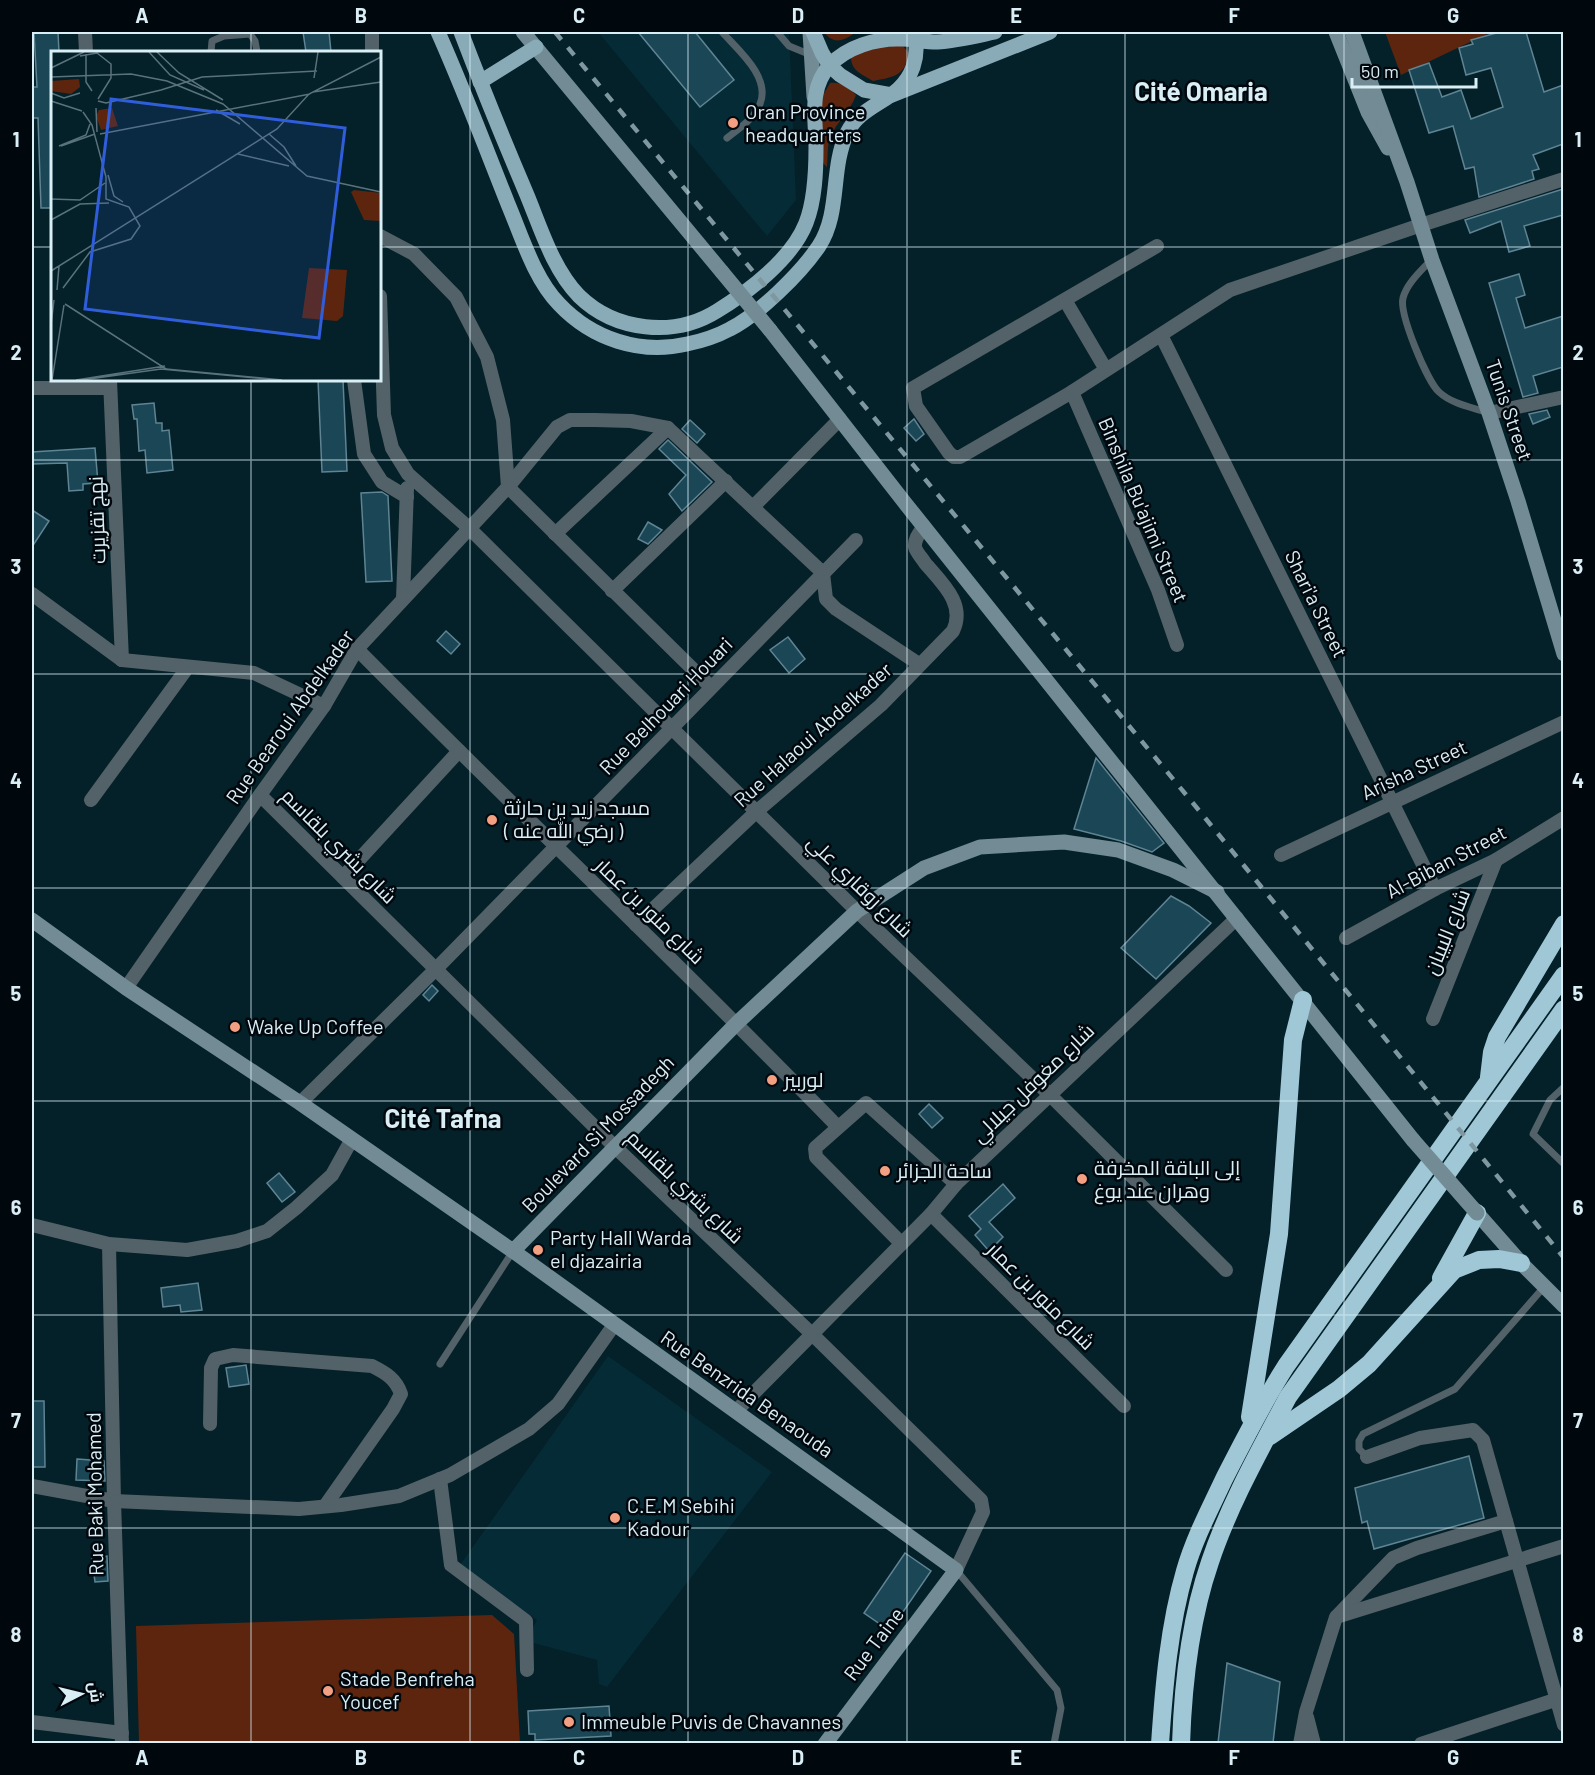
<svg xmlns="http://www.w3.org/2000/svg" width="1595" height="1775" font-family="Barlow,Cairo,sans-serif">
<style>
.built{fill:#052b36}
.green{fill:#5d250e}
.building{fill:#1a4655;stroke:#5f8493;stroke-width:1.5}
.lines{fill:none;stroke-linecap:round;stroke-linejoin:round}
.lane{stroke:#536268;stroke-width:7}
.street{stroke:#536268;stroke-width:14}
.secondary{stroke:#728b94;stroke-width:15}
.primary{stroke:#89aab7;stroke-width:15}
.highway{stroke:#9fc7d6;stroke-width:18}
.rail{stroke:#7f979f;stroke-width:4.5;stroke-dasharray:10 10;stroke-linecap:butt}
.secondary-bridge{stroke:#728b94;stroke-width:15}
.grid{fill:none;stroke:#daeef6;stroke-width:1.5;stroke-opacity:0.55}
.poi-dot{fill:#f2a081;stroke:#00080d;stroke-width:2}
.labels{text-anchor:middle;stroke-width:5;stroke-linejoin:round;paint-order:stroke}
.poi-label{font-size:20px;fill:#daeef6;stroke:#00080d;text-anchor:start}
.street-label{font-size:20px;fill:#daeef6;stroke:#00080d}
.district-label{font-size:26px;font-weight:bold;fill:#daeef6;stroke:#00080d}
.inset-road{fill:none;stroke:#5a727b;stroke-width:1.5}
.view{fill:#305edb;fill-opacity:0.15;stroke:#305edb;stroke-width:3}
.inset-edge{fill:none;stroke:#daeef6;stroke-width:3}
.neatline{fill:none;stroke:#daeef6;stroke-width:2}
.grid-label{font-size:20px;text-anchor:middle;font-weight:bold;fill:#daeef6}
</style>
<rect width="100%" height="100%" fill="#042029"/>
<g class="built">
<path d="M598,32h191l7,168 -29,36z"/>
<path d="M608,1356l164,116 -165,215 -8,-3 -2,-24 -71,-19 11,-21 -77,-55z"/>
</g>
<g class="green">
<path d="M824,32h32c-11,8 -22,14 -32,0z"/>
<path d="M1385,32h106l-90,43z"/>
<path d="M900,43l9,10c-4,23 -15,24 -36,28 -11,-7 -22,-10 -22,-24l14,-10z"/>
<path d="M830,83c12,-1 17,4 26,12 -5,16 -20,27 -26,43 -3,8 -2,20 -3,29l-6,-6 1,-64z"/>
<path d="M492,1615l22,19 6,109h-381l-3,-117z"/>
</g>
<g class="building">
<path d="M34,32h24l1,20h-7v156h-11l-3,-90h-6v-31h5z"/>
<path d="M303,32h26l2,20h-25z"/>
<path d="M638,32h57l39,48 -34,27z"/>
<path d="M1500,32h26l18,60 19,-7v59l-30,11 6,14 -7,2 2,8 -55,18 -5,-30 -9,2 -12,-43 -24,7 -20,-63 20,-7 13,34 19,-7 10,29 32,-12 -12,-39 -25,7 -7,-27 14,-4 -2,-4z"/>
<path d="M1563,189v26l-39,11 6,20 -21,6 -8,-31 -31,12 -5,-13z"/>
<path d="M1519,274l6,21 -9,3 9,30 38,-12v51l-30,9 5,17 -15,4 -34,-114z"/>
<path d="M318,380h25l4,91 -25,1z"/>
<path d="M154,403l2,20h6v8l7,-1 4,40 -26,3 -2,-23 -6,1 -2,-32h-3l-2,-14z"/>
<path d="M1547,410l3,7 -17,7 -4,-10z"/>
<path d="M914,419l10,15 -8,7 -12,-13z"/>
<path d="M690,420l15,14 -8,9 -15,-14z"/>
<path d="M668,440l44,42 -30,29 -13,-17 17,-19 -27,-26z"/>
<path d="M95,448l3,35 -15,1v6l-14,1 -2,-28 -35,1v-12z"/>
<path d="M382,492l6,4 4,85 -26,1 -5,-89z"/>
<path d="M32,510l17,11 -17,26z"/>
<path d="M648,522l14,8 -14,14 -10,-5z"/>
<path d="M446,631l14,13 -9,10 -14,-13z"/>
<path d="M788,637l17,22 -16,14 -19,-23z"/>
<path d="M1096,758l68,85 -12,9 -31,-11 -47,-12z"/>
<path d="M1171,896l18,10 22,17 -55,56 -35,-31z"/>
<path d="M432,985l6,6 -9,10 -6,-6z"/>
<path d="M929,1104l14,14 -11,10 -13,-14z"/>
<path d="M279,1173l16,19 -13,10 -15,-19z"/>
<path d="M1003,1184l12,14 -26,24 14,15 -14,14 -14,-16 6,-6 -12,-13z"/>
<path d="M198,1283l4,27 -21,2 -1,-7 -17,2 -2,-19z"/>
<path d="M246,1365l3,19 -20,3 -3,-19z"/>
<path d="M32,1401h12l1,66h-13z"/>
<path d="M1469,1456l15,62 -110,31 -7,-28 -5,2 -7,-35z"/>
<path d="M77,1459l27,2 1,20 -29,-1z"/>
<path d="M905,1553l26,18 -41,60 -26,-18z"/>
<path d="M107,1556l1,25 -13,1 -3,-24z"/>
<path d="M1227,1663l53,19 -7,61h-55z"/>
<path d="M609,1706l2,30 -76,4v-6h-6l-1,-23z"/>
</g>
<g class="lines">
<g class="lane">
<path d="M722,32c16,18 49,45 38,72 -6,15 -22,25 -33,34"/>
<path d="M777,32l12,14 22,9"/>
<path d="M211,52l1,-11 12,-5 26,-2 5,7 2,11"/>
<path d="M1431,260c-10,11 -24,23 -28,38 -4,16 24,83 36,94 13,12 32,15 47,20"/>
<path d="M1564,1087l-14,13 -17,34 31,30"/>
<path d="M440,1364l73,-113"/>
<path d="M1367,1457l-8,-8v-8l4,-7 92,-45 89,-102"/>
<path d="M956,1570l101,120 4,18 -7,36"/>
</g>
<g class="street">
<path d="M85,32l1,20"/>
<path d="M372,32v20"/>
<path d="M380,236l34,18 42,43 31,60 16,63 5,67 203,200"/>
<path d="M1157,246l-244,142 3,18 33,47 5,4h6l112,-65 158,-102 191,-65 143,-46"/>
<path d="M380,296l4,119 8,33 16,26 61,54 388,383 193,184 176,175"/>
<path d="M1065,300l40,68"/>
<path d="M1161,335l274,554"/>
<path d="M110,380l12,280"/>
<path d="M354,380l10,74 18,28 25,15"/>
<path d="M32,388h78"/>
<path d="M1072,392l86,198 19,55"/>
<path d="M1489,413l75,-16"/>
<path d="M753,507l87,-88"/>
<path d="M555,534l113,-106"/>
<path d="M612,591l114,-110"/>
<path d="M32,594l90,66"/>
<path d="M403,599l4,-111"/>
<path d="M357,649c159,161 324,316 481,478"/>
<path d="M122,660l132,13 70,33"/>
<path d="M260,795l354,351 199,189 168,165 2,12 -27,58"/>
<path d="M91,800l97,-133"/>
<path d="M1281,855l283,-133"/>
<path d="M343,877l116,-126"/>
<path d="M636,925l120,-113 125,-107 72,-74c13,-27 -11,-48 -28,-68 -3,-5 -9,-11 -10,-16 -1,-8 5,-15 9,-21"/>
<path d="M1346,938l89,-49 61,-29 68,-42"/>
<path d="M126,988l134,-193 64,-89 33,-57 151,-162 49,-60 13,-7h25l36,1 37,7 155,145 3,26 10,10 83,55"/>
<path d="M1433,1019l63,-159"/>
<path d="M300,1103l135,-133 421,-430"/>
<path d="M931,1214l193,192"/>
<path d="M32,1225l77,19 78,6 50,-9 30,-10 29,-23 36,-33 20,-36"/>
<path d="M901,1243l-85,-86 -1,-9 51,-45 90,81"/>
<path d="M109,1244l5,257 8,243"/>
<path d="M736,1411l195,-197 25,-30 281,-266"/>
<path d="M210,1424l1,-56 4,-9 18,-4 139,11c14,7 24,13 29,28l-8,15 -68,97"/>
<path d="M1367,1457l53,-19 53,-8 10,10 81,285"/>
<path d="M440,1479l11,86 75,56 1,49"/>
<path d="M32,1486l82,15 185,8 42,-4 58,-9 51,-21 79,-46 29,-25 56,-79"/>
<path d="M1337,1616l56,-58 24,-10 89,-27"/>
<path d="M1307,1717l7,27"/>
<path d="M32,1722l90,11"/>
<path d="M1300,1744l6,-32 30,-95 228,-71"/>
<path d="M1421,1744l143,-47"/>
</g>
<g class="secondary">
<path d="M523,32l199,240"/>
<path d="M810,32l4,65"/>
<path d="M1336,32l32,80 20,36"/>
<path d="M1352,32l55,150 25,78 57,153 29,88 46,153"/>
<path d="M770,330l135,173 508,637"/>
<path d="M32,920l94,68 174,115 213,148 224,-228 120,-112 67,-43 56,-21 84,-5 54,8 55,20 44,22"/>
<path d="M1477,1213l44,50 43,43"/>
<path d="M513,1251l443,319 -131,174"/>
</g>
<g class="primary">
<path d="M438,32c25,56 47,114 70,172 14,33 26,74 51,100 33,35 81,51 128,40 15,-3 30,-8 43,-15 28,-14 71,-56 89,-83 22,-34 11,-77 28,-113 15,-31 54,-31 66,-66 4,-12 4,-24 1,-35"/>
<path d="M461,32c21,55 43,109 66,163 14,34 26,74 52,101 36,35 95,42 138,15 31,-19 75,-52 89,-88 9,-23 10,-51 10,-76 0,-28 -8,-58 14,-82 17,-18 46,-27 71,-26 12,0 23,3 36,3 19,-1 39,-6 58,-10"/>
<path d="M813,32l9,21 8,13 10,9 24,15 28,5 158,-63"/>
<path d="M480,82l56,-35"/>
</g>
<g class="highway">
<path d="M1489,1077l3,-25 5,-15 67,-113"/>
<path d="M1441,1278l36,-65"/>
<path d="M1250,1417l29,-183 14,-194 10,-40"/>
<path d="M1270,1436l69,-47 30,-25 85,-94 25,-10 20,-1 22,4"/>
<path d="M1160,1744c4,-58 9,-118 25,-173 9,-32 25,-62 39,-92 20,-39 39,-77 62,-113l278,-391"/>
<path d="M1181,1744c2,-61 9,-124 29,-182 19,-57 50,-112 78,-165l276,-388"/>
</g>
<path class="rail" d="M555,32l642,776 367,450"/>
<g class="secondary-bridge">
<path d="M722,272l48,58"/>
<path d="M1413,1140l64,73"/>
</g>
</g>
<path class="grid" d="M251,32v20M470,32v1712M688,32v1712M907,32v1712M1125,32v1712M1344,32v1712M32,247h20M380,247h1184M251,380v1364M32,460h1532M32,674h1532M32,888h1532M32,1101h1532M32,1315h1532M32,1528h1532"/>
<g class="poi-dot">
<circle cx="733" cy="123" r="6"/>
<circle cx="492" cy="820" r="6"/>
<circle cx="235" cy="1027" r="6"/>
<circle cx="772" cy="1080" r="6"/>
<circle cx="885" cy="1171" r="6"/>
<circle cx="1082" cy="1179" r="6"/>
<circle cx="538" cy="1250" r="6"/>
<circle cx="615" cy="1518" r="6"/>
<circle cx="328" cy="1691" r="6"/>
<circle cx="569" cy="1722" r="6"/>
</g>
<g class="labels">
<g class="poi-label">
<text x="745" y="119">Oran Province<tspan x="745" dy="23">headquarters</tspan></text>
<text x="504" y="815">مسجد زيد بن حارثة<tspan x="504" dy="23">( رضي الله عنه )</tspan></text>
<text x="247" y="1034">Wake Up Coffee</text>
<text x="784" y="1087">لوربير</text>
<text x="1094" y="1175">إلى الباقة المخرفة<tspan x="1094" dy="23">وهران عند يوغ</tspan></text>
<text x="897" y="1178">ساحة الجزائر</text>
<text x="550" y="1245">Party Hall Warda<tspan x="550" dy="23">el djazairia</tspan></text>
<text x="627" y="1513">C.E.M Sebihi<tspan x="627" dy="23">Kadour</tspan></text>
<text x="340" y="1686">Stade Benfreha<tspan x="340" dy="23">Youcef</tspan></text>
<text x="581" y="1729">Immeuble Puvis de Chavannes</text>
</g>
<g class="street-label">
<text transform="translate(1509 410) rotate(71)" y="7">Tunis Street</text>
<text transform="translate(1143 510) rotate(67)" y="7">Binshila Bu'ajimi Street</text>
<text transform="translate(97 520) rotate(-92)" y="7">نهج تقزيرت</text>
<text transform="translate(1316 604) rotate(64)" y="7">Shari'a Street</text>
<text transform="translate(666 706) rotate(-46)" y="7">Rue Belhouari Houari</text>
<text transform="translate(290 717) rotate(-55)" y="7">Rue Bearoui Abdelkader</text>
<text transform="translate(813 735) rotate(-42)" y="7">Rue Halaoui Abdelkader</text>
<text transform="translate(1414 770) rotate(-25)" y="7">Arisha Street</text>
<text transform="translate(339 846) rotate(45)" y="7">شارع بشري بلقاسم</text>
<text transform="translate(1446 862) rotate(-28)" y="7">Al-Biban Street</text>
<text transform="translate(860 886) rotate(44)" y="7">شارع زوقاري علي</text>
<text transform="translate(650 911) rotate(44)" y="7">شارع منور بن عمار</text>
<text transform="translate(1447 932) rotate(-68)" y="7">شارع البيبان</text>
<text transform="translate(1033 1083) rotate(-44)" y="7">شارع مغوفل جيلالي</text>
<text transform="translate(598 1134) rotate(-46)" y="7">Boulevard Si Mossadegh</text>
<text transform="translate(685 1187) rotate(44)" y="7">شارع بشري بلقاسم</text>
<text transform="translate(1041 1296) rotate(45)" y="7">شارع منور بن عمار</text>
<text transform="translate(747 1394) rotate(35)" y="7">Rue Benzrida Benaouda</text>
<text transform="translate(95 1494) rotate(-91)" y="7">Rue Baki Mohamed</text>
<text transform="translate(874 1644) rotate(-53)" y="7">Rue Taine</text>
</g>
<g class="district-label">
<text x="1201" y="101">Cité Omaria</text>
<text x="443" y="1128">Cité Tafna</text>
</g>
</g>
<g transform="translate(51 51)">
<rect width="330" height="330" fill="#042029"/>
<path d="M28,28l1,8 -9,7 -20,-3v-10zM61,57l6,18 -17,4 -5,-14 3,-6zM303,139l27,3v28l-17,-1 -13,-28zM258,217l38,2 -4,46 -6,5 -35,-3z" fill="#5d250e"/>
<path class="inset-road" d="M98,1l21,23 34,15M106,1l22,21 44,27M35,3v28l6,9M29,5l17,-3 14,11v14l-13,21M0,17l33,-16M0,26l80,-3 36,7 56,23 84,72 74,16M263,27l4,-26M262,41l68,-10M0,42l13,5 16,-5M0,50l31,10M47,50l8,2 55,-13 41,-13 115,-6M45,57l1,24M165,59l24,14M49,83l210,-40M218,83l15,13 12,19M8,95l27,-11 4,-11M10,95l34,-12M187,103l51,12M57,124l6,21 9,6M0,148l29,1 25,-17M0,169l29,-16 29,-1M0,220l226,-142 32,-35 72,-37M12,237l27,-36 41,-13 9,-13 -11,-19 -23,-8v-22l-14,-52 -9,-13M6,239l2,-24M14,253l101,65 116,11M0,274l3,-25M1,329l12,-75M25,329l89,-14M31,329l79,-11 116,11"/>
<path class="view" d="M60,48l234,29 -26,210 -234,-29z"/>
<rect width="330" height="330" class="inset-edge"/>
</g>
<rect width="1595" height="1775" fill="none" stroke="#00080d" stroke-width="66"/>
<g transform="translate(81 1694) rotate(83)" stroke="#00080d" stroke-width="4.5" paint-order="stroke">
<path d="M0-4.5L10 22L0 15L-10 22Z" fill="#daeef6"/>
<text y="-9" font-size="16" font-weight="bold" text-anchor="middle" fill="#daeef6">ش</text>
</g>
<path d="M1352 78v9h124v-9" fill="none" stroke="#daeef6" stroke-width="3"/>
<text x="1361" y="78" font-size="18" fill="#daeef6" stroke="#00080d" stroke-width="4.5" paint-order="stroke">50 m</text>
<rect x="33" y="33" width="1529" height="1709" class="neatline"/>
<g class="grid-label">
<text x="142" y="23">A</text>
<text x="361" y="23">B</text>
<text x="579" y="23">C</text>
<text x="798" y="23">D</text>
<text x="1016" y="23">E</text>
<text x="1234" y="23">F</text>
<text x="1453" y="23">G</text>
<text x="16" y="147">1</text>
<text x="1578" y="147">1</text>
<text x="16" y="360">2</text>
<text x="1578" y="360">2</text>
<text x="16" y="574">3</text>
<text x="1578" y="574">3</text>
<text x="16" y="788">4</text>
<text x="1578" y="788">4</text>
<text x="16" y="1001">5</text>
<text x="1578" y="1001">5</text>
<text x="16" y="1215">6</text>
<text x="1578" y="1215">6</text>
<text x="16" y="1428">7</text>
<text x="1578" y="1428">7</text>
<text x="16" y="1642">8</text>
<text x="1578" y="1642">8</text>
<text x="142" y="1765">A</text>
<text x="361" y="1765">B</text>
<text x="579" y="1765">C</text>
<text x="798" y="1765">D</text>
<text x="1016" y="1765">E</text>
<text x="1234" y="1765">F</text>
<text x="1453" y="1765">G</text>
</g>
</svg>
